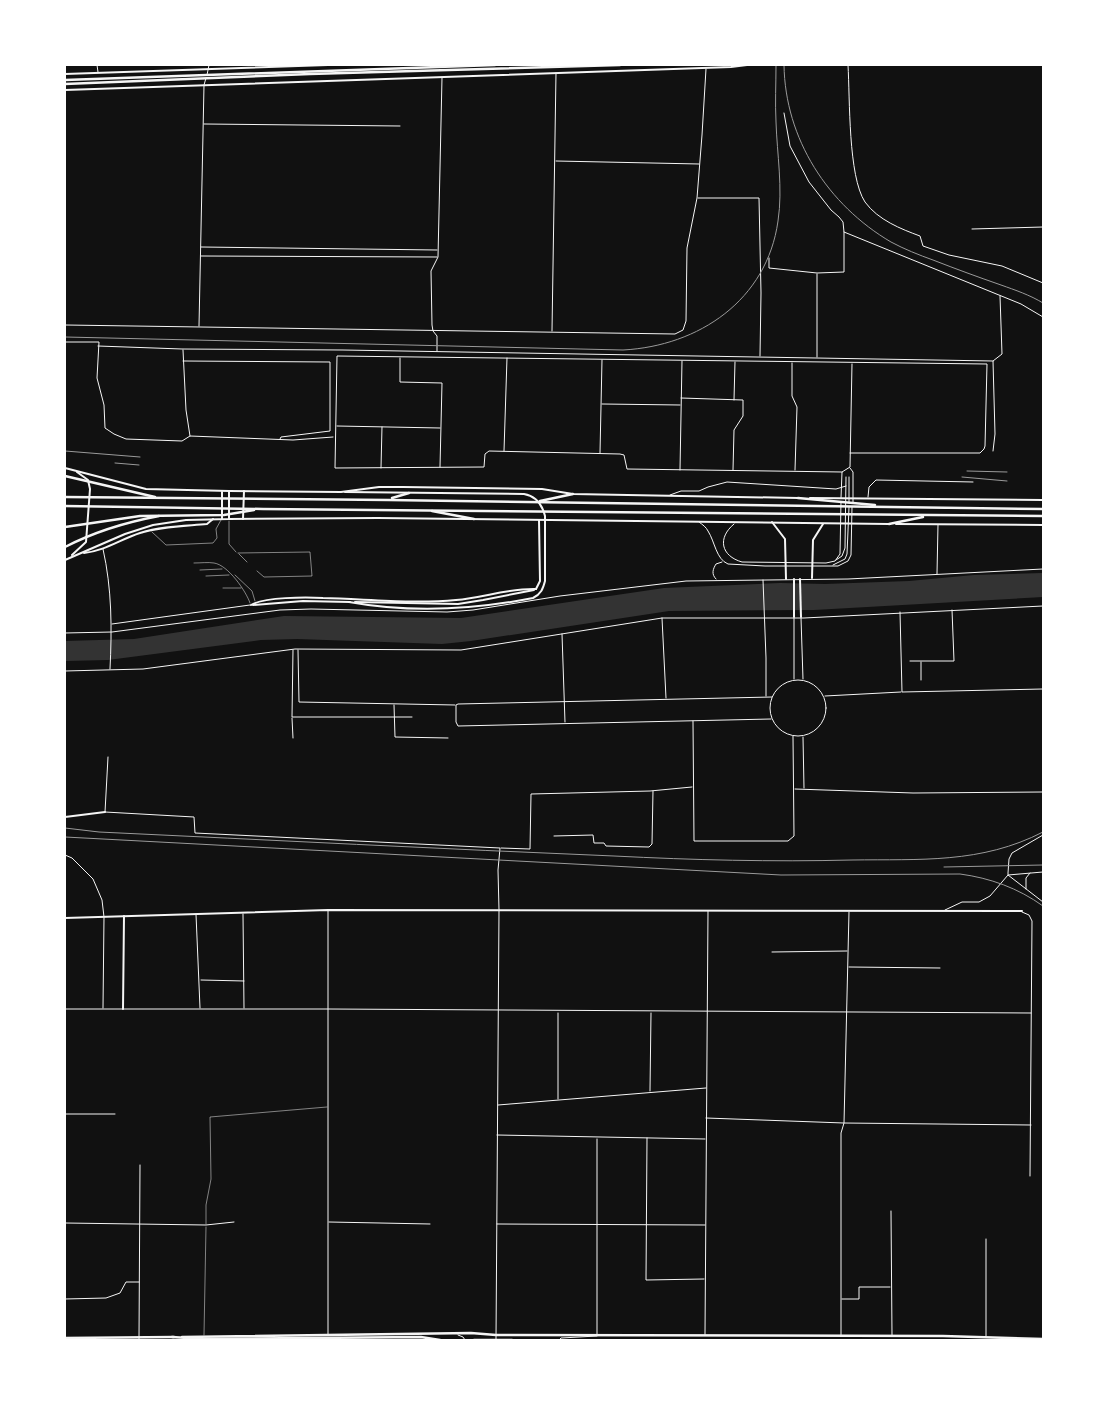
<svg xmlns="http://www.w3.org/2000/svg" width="1108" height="1405" font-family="'DM Sans',sans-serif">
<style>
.water{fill:#333}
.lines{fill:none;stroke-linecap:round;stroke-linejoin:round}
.service{stroke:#f5f5f5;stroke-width:0.5}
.minor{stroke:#f5f5f5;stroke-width:1}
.tertiary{stroke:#f5f5f5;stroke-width:2}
.secondary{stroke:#f5f5f5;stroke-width:2}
.primary{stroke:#f5f5f5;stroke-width:2.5}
.trunk{stroke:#f5f5f5;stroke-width:2.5}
.motorway{stroke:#f5f5f5;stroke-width:2.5}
.rail{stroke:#9a9a9a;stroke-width:1}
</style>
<rect width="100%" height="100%" fill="#111"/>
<path class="water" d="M1043,573v24l-229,13 -145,1 -198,30 -29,3 -145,-5 -36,1 -153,20 -43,1v-20l69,-2 150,-23 177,2 203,-30 116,-5 45,1 84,-3 65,-6z"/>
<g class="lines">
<g class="service">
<path d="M229,521v23l7,8"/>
<path d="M152,532l14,13 47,-2 4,-5 -1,-9 5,-9"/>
<path d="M238,553l72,-1 2,24 -48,1 -7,-6"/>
<path d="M239,554l8,8"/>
<path d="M194,563c7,0 14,-1 20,0 14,2 32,28 36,40"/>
<path d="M200,570l22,-1"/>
<path d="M235,575l17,16 3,10"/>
<path d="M206,576l23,-1"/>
<path d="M223,588h18"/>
<path d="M206,1224v-19l5,-26 -1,-62 117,-10"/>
<path d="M204,1335l2,-108"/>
</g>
<g class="minor">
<path d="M97,65l1,7"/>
<path d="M848,65c2,34 0,111 17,137 13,18 36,27 55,34l3,10 26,9 53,11 41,17"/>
<path d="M207,75l2,-10"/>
<path d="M204,124l196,2"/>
<path d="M556,161l143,3"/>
<path d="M698,198h61l2,95 -1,63"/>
<path d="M972,229l71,-2"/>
<path d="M844,232l177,72 22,13"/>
<path d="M201,247l236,3"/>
<path d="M201,256l236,1"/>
<path d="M769,258v10l48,5 27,-1v-40l-1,-10 -4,-5 -8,-7 -22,-28 -19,-36 -6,-33"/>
<path d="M65,325l610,9 8,-4 3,-9 1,-73 10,-50 5,-63 4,-66"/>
<path d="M199,326l5,-241 2,-7"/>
<path d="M552,331l4,-258"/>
<path d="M65,342h34l-2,36 7,27 1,23 9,6 12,5 56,2 8,-5 103,4 40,-3"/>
<path d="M98,346l84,3 161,1 650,11"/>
<path d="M183,350l3,60 4,26"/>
<path d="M437,351v-15l-4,-5 -1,-6 -1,-54 7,-14 4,-179"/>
<path d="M817,357v-83"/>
<path d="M400,358v24l42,1 -2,84"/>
<path d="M183,361l147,1v69l-49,6 -1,2"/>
<path d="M792,363v33l5,11 -2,63"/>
<path d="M681,398l62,2v16l-9,14 -1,40"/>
<path d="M734,400l1,-38"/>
<path d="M602,404l78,1"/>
<path d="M337,426l103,2"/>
<path d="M504,451l3,-93"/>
<path d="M993,451l2,-17 -2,-73 9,-7 -2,-58"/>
<path d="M600,453l2,-93"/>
<path d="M381,468l1,-41"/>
<path d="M850,468l3,4v31"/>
<path d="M680,470l2,-109"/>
<path d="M842,472l-215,-3 -3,-14 -4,-1 -131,-3 -4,3 -1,13 -149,1 2,-112 650,8 -2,82 -1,3 -4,4h-130"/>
<path d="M670,495l11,-4h18l9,-4 19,-5 109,7 10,-3"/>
<path d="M868,497l1,-10 7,-7 97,2"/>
<path d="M841,498l1,-26 8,-5 2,-103"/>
<path d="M849,503v-26"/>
<path d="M699,522c4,3 7,5 9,9 7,11 8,28 20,33l37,2h73l10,-5 3,-6 1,-48"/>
<path d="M734,524c-17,14 -13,32 8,38l84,1 9,-2 5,-7 1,-52"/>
<path d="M103,549c9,40 9,80 7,120"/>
<path d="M836,560l6,-4 3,-8 1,-71"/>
<path d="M833,565l12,-6 2,-5 2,-47"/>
<path d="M937,574l1,-49"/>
<path d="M716,579c-5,-5 -3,-10 0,-15l6,-2"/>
<path d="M763,580l3,78v38"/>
<path d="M900,612l2,80 141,-3"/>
<path d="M662,618l4,80"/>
<path d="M801,618l2,61"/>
<path d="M112,624l138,-19"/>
<path d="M65,633l47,-1 168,-22 31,-1 136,3 26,-2 87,-14 126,-15 162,-2 195,-10"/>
<path d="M562,634l3,88"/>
<path d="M293,650l-1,67h120"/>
<path d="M298,650l1,52 156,3"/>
<path d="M910,661h44l-2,-51"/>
<path d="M65,671l78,-2 152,-20 166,1 201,-32h142l239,-12"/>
<path d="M794,679v-61"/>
<circle cx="798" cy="708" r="28"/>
<path d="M921,680v-18"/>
<path d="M825,696l76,-4"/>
<path d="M394,705l1,32 53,1"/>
<path d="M292,718l1,20"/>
<path d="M771,719l-313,7 -2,-4v-17l2,-1 314,-7"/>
<path d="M693,721l1,120h94l6,-5 -1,-100"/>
<path d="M803,737l1,51"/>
<path d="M108,757l-3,55 89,5 1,16 305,15 -2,22 1,40 -3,430"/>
<path d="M795,789l118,4 130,-1"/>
<path d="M1043,835l-31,18 -3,6 -1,14v2l35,27"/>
<path d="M554,836l39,-1 1,8h10l2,3 43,1 3,-3 1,-53"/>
<path d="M501,848l29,1 1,-55 119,-3 42,-4"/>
<path d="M65,855l7,3 21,21 9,21 2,17 -1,91"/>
<path d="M1026,889v-11l4,-5"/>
<path d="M945,910l17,-8h17l11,-6 18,-21 35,-3"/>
<path d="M1022,912l7,3 3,6 -2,255"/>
<path d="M196,914l4,94"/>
<path d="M243,914l1,94"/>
<path d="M772,952l75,-1"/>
<path d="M849,967l91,1"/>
<path d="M201,980l43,1"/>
<path d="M65,1009h264l702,4"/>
<path d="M558,1013v86"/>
<path d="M650,1091l1,-78"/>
<path d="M498,1105l208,-17"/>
<path d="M65,1114h50"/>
<path d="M706,1118l138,5 187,2"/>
<path d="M497,1135l208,4"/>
<path d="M647,1138l-1,142 58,-1"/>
<path d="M891,1211l1,124"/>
<path d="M329,1222l101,2"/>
<path d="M65,1223l141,2 28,-3"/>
<path d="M497,1224l208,1"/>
<path d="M65,1299l41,-1 14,-5 6,-11h13"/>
<path d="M842,1299h17v-12h31"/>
<path d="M328,1334v-423"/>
<path d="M458,1335l5,2 2,3"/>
<path d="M597,1335v-196"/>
<path d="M705,1335l3,-424"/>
<path d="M841,1335v-202l3,-10 5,-211"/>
<path d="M986,1336v-97"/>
<path d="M139,1340l1,-175"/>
<path d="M559,1340l2,-2 36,-2"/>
</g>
<g class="tertiary">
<path d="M65,74l263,-9"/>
<path d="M65,90l666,-23 16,-2"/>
<path d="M65,468l81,21 83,2v28l-43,1 -33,5 -28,9 -60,26"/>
<path d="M222,519v-27"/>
<path d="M243,519l1,-28"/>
<path d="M772,522l13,17 1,40"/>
<path d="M84,553c21,-2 37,-14 56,-20 22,-7 45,-7 67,-9l6,-5"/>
<path d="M72,555l14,-13 4,-53 -2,-9 -11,-8"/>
<path d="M812,578l1,-38 10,-16"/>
<path d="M794,579v38"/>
<path d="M800,579l1,38"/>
<path d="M536,589l4,-8 -1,-61"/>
<path d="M355,602l103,2 25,-4 51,-10"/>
<path d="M251,605c13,-8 55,-8 72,-7 44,1 89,6 133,2 26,-2 54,-12 80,-11"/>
<path d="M253,605l50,-4 47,1"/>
<path d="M65,817l40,-5"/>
<path d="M65,918l263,-8 694,1"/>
<path d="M123,1009l1,-93"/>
</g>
<g class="secondary">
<path d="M229,491l112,1 38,-5h24l139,2 31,5 225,4"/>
<path d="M345,492l179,2c12,2 18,10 21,22v65c-2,8 -4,13 -12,17 -61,12 -123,15 -184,4"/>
<path d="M810,498l233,2"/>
<path d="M229,519l149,-1 511,6"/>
<path d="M896,524l147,1"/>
</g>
<g class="primary">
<path d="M182,1337l289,-4 25,2 447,1 100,3"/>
<path d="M65,1338l109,-1"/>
</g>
<g class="trunk">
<path d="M65,80l430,-15"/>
<path d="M65,84l245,-10 310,-9"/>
<path d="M172,1337l32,2 217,-2 19,3"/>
<path d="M474,1340h38"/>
</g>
<g class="motorway">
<path d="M65,476l90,21"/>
<path d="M65,497l323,3 655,9"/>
<path d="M392,498l17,-5"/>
<path d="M798,498l77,7"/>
<path d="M540,501l33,-7"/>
<path d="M65,506l198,3 780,7"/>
<path d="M432,511l42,8"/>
<path d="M889,524l34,-7"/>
<path d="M65,527l75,-11 84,-1 30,-5"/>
<path d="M65,547c29,-15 62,-25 94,-31"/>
</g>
<g class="rail">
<path d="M784,65c1,74 44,140 107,177 13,7 28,13 42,18 23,9 45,17 68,25 14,5 29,10 42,18"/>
<path d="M65,337l558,13c76,-4 144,-50 155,-129 5,-33 -1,-67 -2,-99 -1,-19 0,-38 0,-57"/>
<path d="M65,451l75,6"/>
<path d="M115,463l24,2"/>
<path d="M967,471l40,1"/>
<path d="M962,477l45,4"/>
<path d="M65,828l34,4c172,8 343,17 515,24 79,4 158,6 238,4 68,-1 129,4 191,-28"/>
<path d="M65,837l716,38 179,-1c30,4 58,14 83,32"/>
<path d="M944,867l99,-2"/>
</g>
</g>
<rect width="1108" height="1405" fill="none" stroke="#ffffff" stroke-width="132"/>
</svg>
